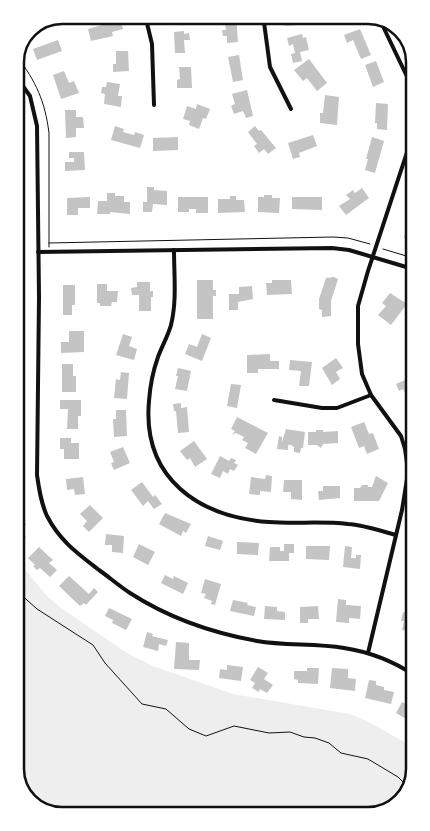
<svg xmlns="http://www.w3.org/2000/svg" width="430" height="831" font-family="Ubuntu,sans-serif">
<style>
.green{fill:#eee}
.building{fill:#c4c4c4}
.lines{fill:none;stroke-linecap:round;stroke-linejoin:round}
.path{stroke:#111;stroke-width:1}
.minor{stroke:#111;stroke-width:4}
.rim{fill:none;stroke:#111;stroke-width:2.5}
</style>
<rect width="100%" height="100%" fill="#fff"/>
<path class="green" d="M17,560l31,37 13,11 66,45 26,13 80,28 117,20 17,7 48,27v24l-10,25 -19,16 -327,3 -25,-10 -16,-19z"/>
<g class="building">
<path d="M224,15h12l2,27 -11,1v-7h-4l-1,-6h4z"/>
<path d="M284,15h13l1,10 -13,1z"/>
<path d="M338,15h14l1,4 -12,3z"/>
<path d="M120,20l3,9 -11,3 1,4 -22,5 -3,-12z"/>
<path d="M360,29l11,26 -10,4 -8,-19 -6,3 -3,-8z"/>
<path d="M184,31v3l5,-1 1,7h-6l1,13h-10l-1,-21z"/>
<path d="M302,34l1,4 3,-1 3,13 -9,2 2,9 -9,2 -2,-9 4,-1 -2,-9 -4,2 -2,-8z"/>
<path d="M58,40l4,11 -25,9 -4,-11z"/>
<path d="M116,51h12l1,20 -16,1v-8h3z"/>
<path d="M239,55l4,25 -10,2 -5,-25z"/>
<path d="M309,59l18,24 -10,8 -10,-13 -4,3 -9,-11z"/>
<path d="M376,61l8,21 -11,5 -8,-22z"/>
<path d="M179,67h12l1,21h-15v-8l3,-1z"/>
<path d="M64,71l5,12 5,-2 5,12 -18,6 -8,-24z"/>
<path d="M107,82l13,2 -2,12h4l-1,11 -17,-3 1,-10 -4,-1 1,-6h4z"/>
<path d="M247,90l6,26 -7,2 -3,-7 -9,3 -3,-8 4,-2 -3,-10z"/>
<path d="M325,95l14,2 -2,28 -17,-2v-10h3z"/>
<path d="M376,103l12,1 -1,26 -10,-1v-6h-2z"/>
<path d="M197,104l13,5 -4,10 -3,-1 -4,11 -10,-4 1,-4 -7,-2 4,-13 9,3z"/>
<path d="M65,110h11v7h7l1,11h-8v9l-10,1z"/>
<path d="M115,126l9,3 -1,3 11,3 1,-3 9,3 -4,13 -29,-8z"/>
<path d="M255,126l4,5 2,-1 15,18 -8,6 -4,-5 -5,4 -5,-7 3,-2 -9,-12z"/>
<path d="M313,135l4,11 -18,7 1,4 -7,2 -5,-16z"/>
<path d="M178,137v13l-25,1v-13z"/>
<path d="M372,137l12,4 -9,32 -10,-3 3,-11h-2z"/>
<path d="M69,152h15l1,18 -20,1v-9h9v-4h-5z"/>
<path d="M147,187h7v3l13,1v14l-14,-1 -1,8h-9v-10h4z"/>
<path d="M362,188l7,10 -23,17 -7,-9 11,-7 -4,-4 7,-5 2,3z"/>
<path d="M107,193h8v3h9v6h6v12l-20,-2v2h-13l1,-13h9z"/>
<path d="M264,195h8v3h8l-1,15 -21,-1v-15h6z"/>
<path d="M230,196h6v4h8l1,12 -27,1v-14h12z"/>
<path d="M90,197v11h-12v7h-11v-17z"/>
<path d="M178,197h30v16h-12v-4h-7v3h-11z"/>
<path d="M292,197h30v13l-30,-1z"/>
<path d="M410,213l2,1v26l-8,-2z"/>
<path d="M334,277l4,2 -7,22v15l-9,1v-7l-3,-1v-10l7,-21z"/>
<path d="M197,280h16v10h3v6h-3v23h-16z"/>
<path d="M272,280h19l1,14 -25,1 -1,-12h6z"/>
<path d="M137,282h13v9h3v6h-2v14h-12v-16h-7l-1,-7 6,-1z"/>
<path d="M97,284h10v7h11l-1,11h-5l-1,4h-11v-3h-3z"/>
<path d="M63,285h12v20h-3v10h-9z"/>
<path d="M252,286l1,13 -15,3v8h-9v-16h10v-7z"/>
<path d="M390,293l17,11 -16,21 -13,-10 8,-9 -4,-3z"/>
<path d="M69,331h15v21l-23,1v-11h8z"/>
<path d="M123,334l9,3 -3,9 8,3 -3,11 -18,-5z"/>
<path d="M202,334l9,4 -9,23 -17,-7 4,-10 8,3z"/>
<path d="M270,354v7h9v8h-21v4h-11v-18z"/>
<path d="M336,358l7,10 -7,4 4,7 -8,6 -10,-17z"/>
<path d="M290,360l22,2 -3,24h-10l2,-15 -12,-1z"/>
<path d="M62,364h11v12h3v16h-14z"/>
<path d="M178,368l13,3 -4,20 -12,-2 3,-13h-2z"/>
<path d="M121,372l8,1 -2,26 -13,-1 2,-19 4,1z"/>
<path d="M412,377l1,17 -6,3 -4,-8 -4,2 -3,-7z"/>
<path d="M231,384l10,1 -4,23 -10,-2z"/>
<path d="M60,400h21v16h-3v13h-11l1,-20h-8z"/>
<path d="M181,403v5l6,-1 2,25 -11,1 -2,-22h-2l-1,-7z"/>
<path d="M116,410h10l1,26 -13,1 -1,-18h3z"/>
<path d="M237,417l31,16 -12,21 -11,-6 3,-5 -6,-3 2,-3 -8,-4 -4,2 3,-4 -4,-2z"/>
<path d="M364,422l5,12 4,-1 6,16 -12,5 -3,-8 -5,2 -8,-21z"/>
<path d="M286,429l19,3 -2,16h-2l-1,5 -6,-1v-5l-3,-2h-3v5l-11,-1 2,-13 3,1v5z"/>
<path d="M316,430h7v2l15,-1v12l-15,1 -2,4 -4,-3h-9v-13h8z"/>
<path d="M60,438h11v5h8v16h-15v-10h-4z"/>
<path d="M194,441l13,18 -12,8 -5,-9 -3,2 -7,-9z"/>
<path d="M123,447l7,16 -16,7 -3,-7 3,-1 -4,-10z"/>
<path d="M220,456l9,5 2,-3 5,2 -2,3 4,2 -4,6 -4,-2 -2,5 -5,-3 -3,7 -9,-4z"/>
<path d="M266,475l6,1 -1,16 -11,-1v4l-11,-1 2,-17 14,2z"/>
<path d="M376,476l12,7 -9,18h-25v-13h6l2,-3h6v2h4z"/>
<path d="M83,477l2,17 -10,1 -1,-6 -7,1 -1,-11z"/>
<path d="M284,480h18v20l-11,-1v-7h-8z"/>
<path d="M142,482l11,15 2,-2 7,9 -8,5 -6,-8 -5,5 -12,-16z"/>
<path d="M323,486h17v12l-21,2 -1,-9h5z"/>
<path d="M90,505l13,13 -14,14 -6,-6 4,-5 -7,-7z"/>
<path d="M21,513l5,12 -4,2 4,11 -9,3v-27z"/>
<path d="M165,513l26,11 -5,9 -3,-2 -2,5 -22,-12z"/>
<path d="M106,534l18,2 -1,17 -11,-1v-7h-7z"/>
<path d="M208,536l15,5 -3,9 -15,-4z"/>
<path d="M237,542l22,1 -1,12 -21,-1z"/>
<path d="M139,544l16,8 -7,13 -15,-8z"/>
<path d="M284,544h10v9h-5v8h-20l1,-14h10v4h4z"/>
<path d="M306,546h24l-1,14 -23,-1z"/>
<path d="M345,546l7,1 -1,11h5v-3h5l-1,14 -17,-2z"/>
<path d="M39,547l14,13 -4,3 8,7 -7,7 -10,-9 -3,2 -4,-4 2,-1 -7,-7z"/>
<path d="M165,575l8,4 1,-3 14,7 -5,11 -22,-11z"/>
<path d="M69,576l20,18 5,-6 4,4 -12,13 -2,-2 -4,3 -21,-20z"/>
<path d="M205,579l16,5 -6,21 -4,-1 1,-3 -8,-3 2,-4 -5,-1z"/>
<path d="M410,580l4,1v25l-9,-2z"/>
<path d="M338,599l8,1v5l15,1 -1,13 -11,-1v5l-13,-1z"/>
<path d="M233,600l15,3 -1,2 9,2 -2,9 -24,-5z"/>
<path d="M265,606l12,1v4l8,1v8l-21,-1z"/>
<path d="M318,606l1,13h-11v4h-8v-16z"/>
<path d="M109,608l23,11 -6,11 -14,-7 1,-3 -8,-4z"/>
<path d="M403,612l11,2v18l-12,-2 2,-9h-3z"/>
<path d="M147,632l6,2 -1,2 16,4 -2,6 -7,-2 -1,7 -15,-4z"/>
<path d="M176,642l13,1v17h11l-1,10 -25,-1z"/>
<path d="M227,665l16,2 -2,14 -22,-3 1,-9 7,1z"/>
<path d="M258,667l10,6 -4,6 9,6 -6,8 -7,-4 -1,3 -7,-4 3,-5 -5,-3z"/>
<path d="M307,668h12l-1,16 -20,-1v-3l-4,-1v-8h13z"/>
<path d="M332,668l16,1v9l8,1 -1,12 -25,-3z"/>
<path d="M369,680l7,1v4l8,2v3l10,2 -3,12 -26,-6z"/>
<path d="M402,702l13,7 -1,20 -7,-4 3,-4 -14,-8z"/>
</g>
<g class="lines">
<g class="path">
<path d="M17,56c19,26 28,45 32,77v114"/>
<path d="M49,243l284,-6 15,1 22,6"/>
<path d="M383,249l30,9"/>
<path d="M18,592l19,17 56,36 12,18 37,41 24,5 23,20 17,7 28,-10 35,7 21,-1 14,5 11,1 14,5 12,10 27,6 30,18 11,11"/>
</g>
<g class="minor">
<path d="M145,15l7,29 2,61"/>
<path d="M263,15l7,52 21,42"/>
<path d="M379,18l33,69"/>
<path d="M15,75l15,21 7,30 2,171 -2,178c2,14 4,28 10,41 13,25 30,37 52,54 10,7 20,16 31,23 37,24 83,40 127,48 29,5 58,2 87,7 26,4 49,13 70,27"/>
<path d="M174,250c0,25 3,51 -3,75 -3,11 -9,21 -13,32 -5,14 -8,30 -9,44 -7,77 49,116 120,121 26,2 53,-1 79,2 16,1 33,7 48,11"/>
<path d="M38,252l294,-4 17,2 64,19"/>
<path d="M274,400l48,8h15l34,-13"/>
<path d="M368,653l34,-143 5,-31v-16l-2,-14 -4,-13 -30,-41 -9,-21 -4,-30v-38l10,-35 44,-134"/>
</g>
</g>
<path d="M0 0H430V831H0ZM62 24H368A38 38 0 0 1 406 62V769A38 38 0 0 1 368 807H62A38 38 0 0 1 24 769V62A38 38 0 0 1 62 24Z" fill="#fff" fill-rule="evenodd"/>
<path class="rim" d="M62 24H368A38 38 0 0 1 406 62V769A38 38 0 0 1 368 807H62A38 38 0 0 1 24 769V62A38 38 0 0 1 62 24Z"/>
</svg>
